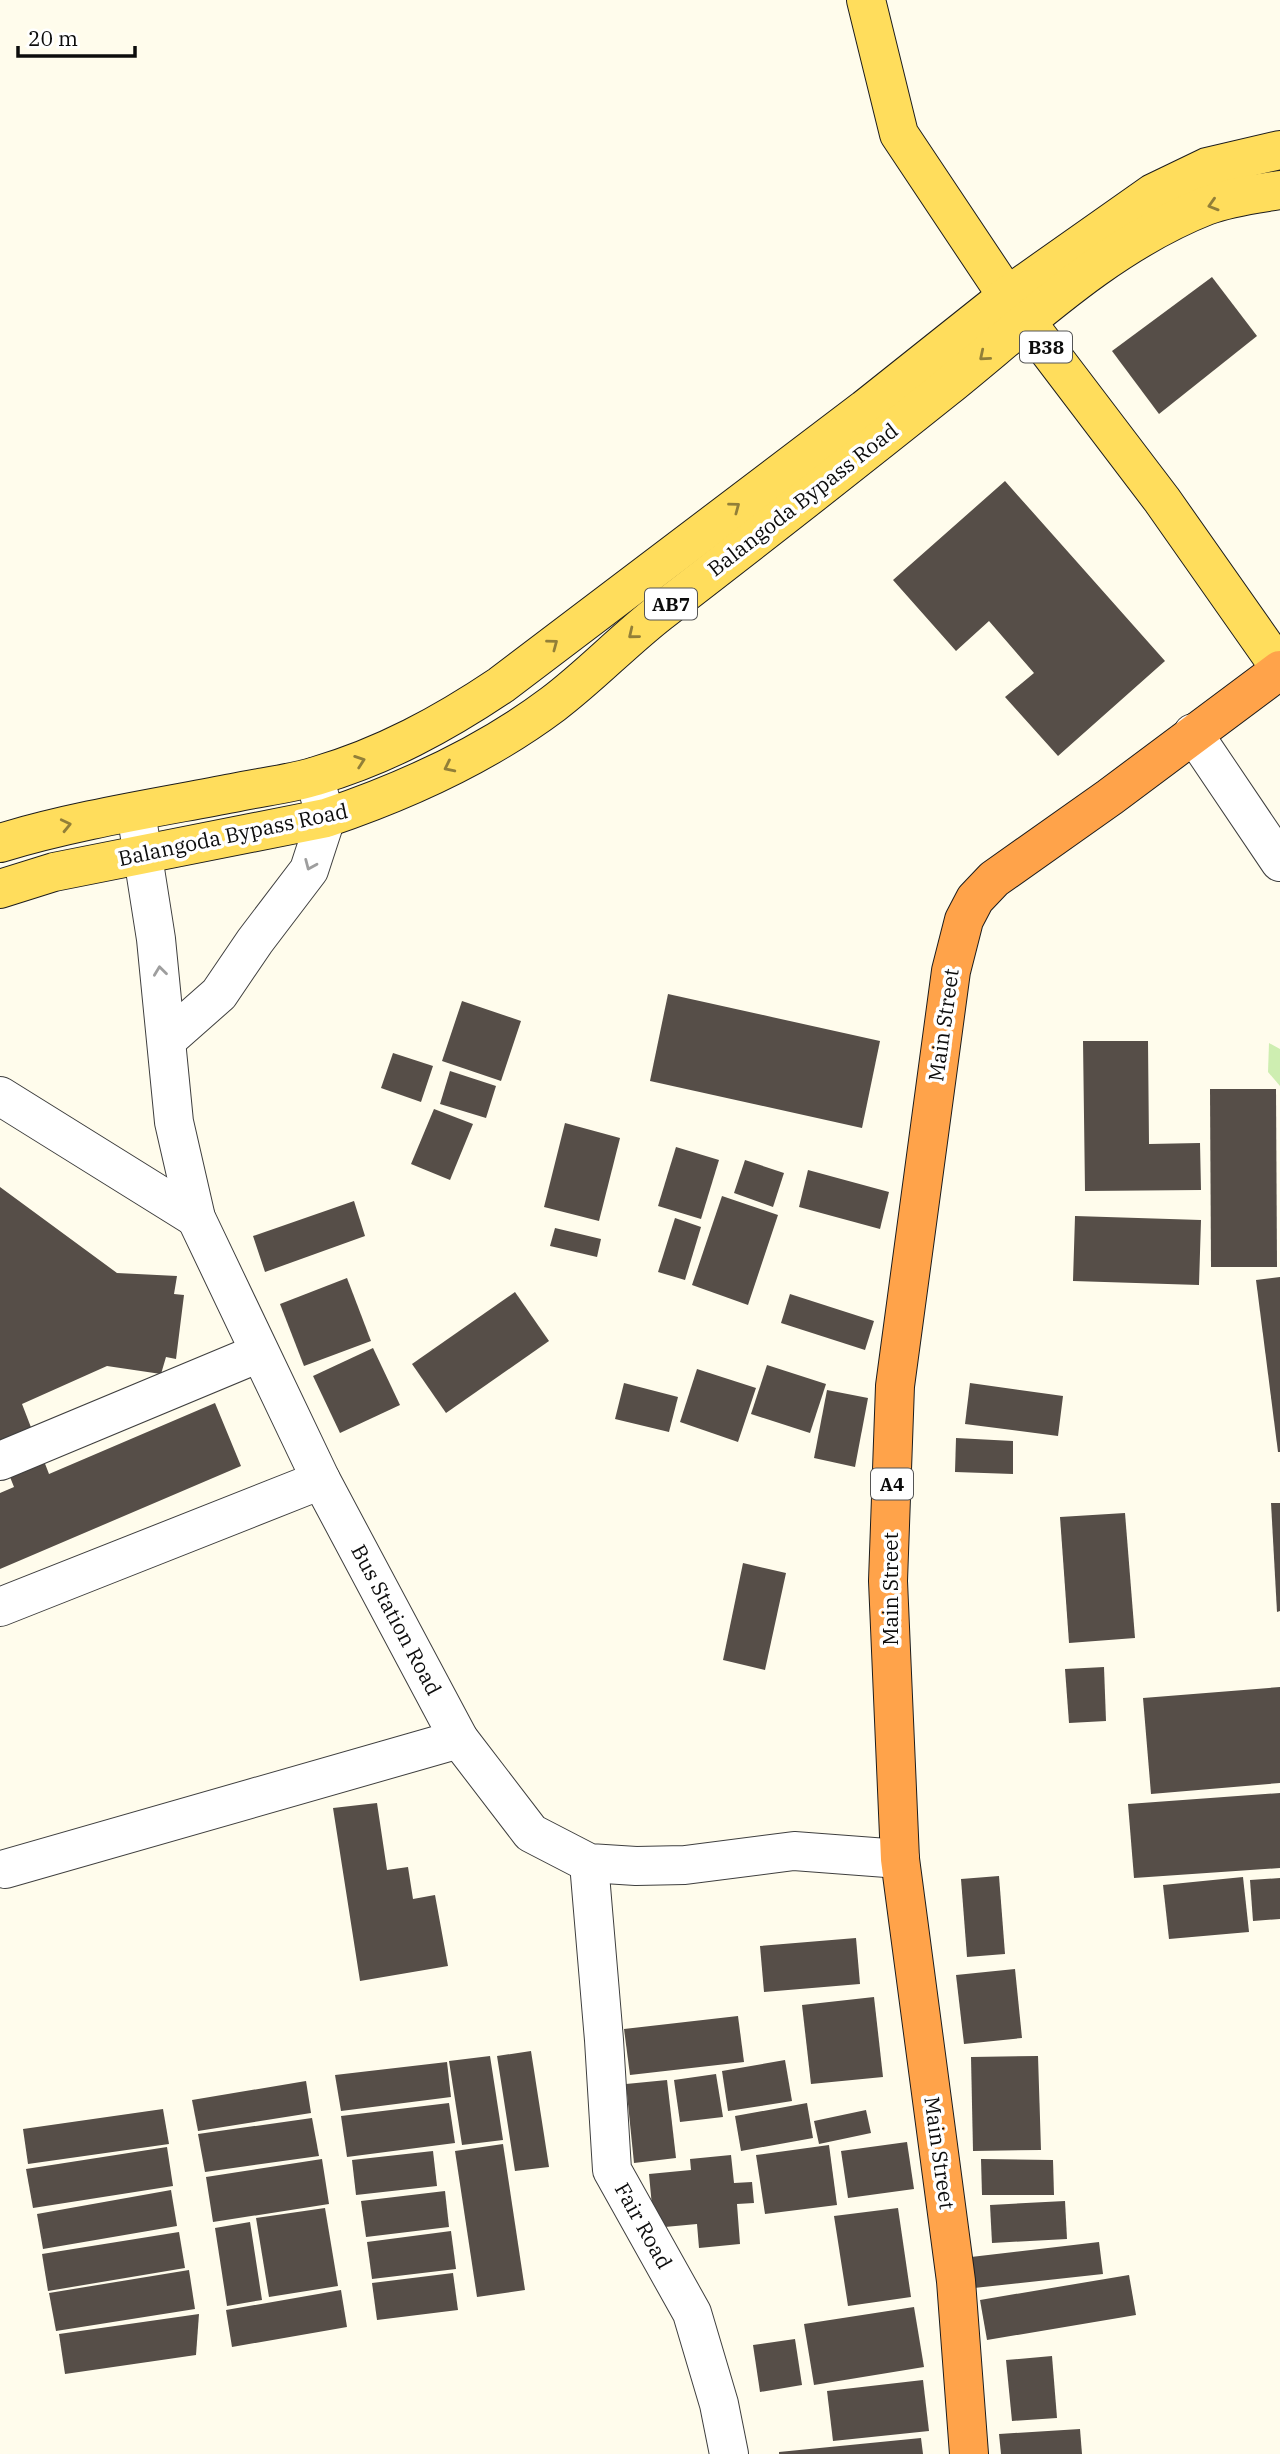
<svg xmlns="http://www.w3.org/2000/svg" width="1280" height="2454" font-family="'IBM Plex Serif',serif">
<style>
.green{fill:#ceeeb1}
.building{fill:#564e48}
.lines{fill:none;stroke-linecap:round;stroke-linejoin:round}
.minor-casing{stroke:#3f3f3f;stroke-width:40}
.major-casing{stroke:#1d1d1d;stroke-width:40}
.highway-casing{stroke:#1d1d1d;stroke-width:40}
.minor{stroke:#fff;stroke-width:38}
.major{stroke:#ffdd5c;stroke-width:38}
.highway{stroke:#ffa34a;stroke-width:38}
.oneway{stroke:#927f38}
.oneway2{stroke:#9e9e9e}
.labels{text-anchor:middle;stroke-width:7;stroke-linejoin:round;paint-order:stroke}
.shield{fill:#fff;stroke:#555;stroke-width:2}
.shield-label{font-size:19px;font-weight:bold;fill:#0c0c0c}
.street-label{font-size:21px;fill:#0c0c0c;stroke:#fff}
</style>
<rect width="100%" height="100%" fill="#fffcec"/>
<path class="green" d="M1269,1043l11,6v37l-12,-14z"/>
<g class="building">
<path d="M1212,277l45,59 -98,78 -47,-63z"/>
<path d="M1005,481l160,180 -107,95 -53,-59 29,-24 -45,-52 -33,30 -63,-71z"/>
<path d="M668,994l212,47 -18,87 -212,-47z"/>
<path d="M462,1001l59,20 -20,60 -59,-20z"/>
<path d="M1083,1041h65l1,103 51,-1 1,47 -116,1z"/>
<path d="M393,1053l40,13 -12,36 -40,-14z"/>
<path d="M450,1071l46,15 -10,32 -46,-14z"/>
<path d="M1210,1089h66l1,178h-66z"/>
<path d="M434,1109l39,15 -23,56 -39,-16z"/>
<path d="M565,1123l55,15 -21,83 -55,-14z"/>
<path d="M676,1147l43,13 -18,59 -43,-13z"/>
<path d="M745,1160l39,13 -11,34 -39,-14z"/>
<path d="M808,1170l81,22 -9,37 -81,-22z"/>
<path d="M0,1187l117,86 60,3 -3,18 10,1 -8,64 -10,-2 -5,17 -54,-8 -85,38 27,70 166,-71 26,63 -241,103v-76l14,-6 -14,-35z"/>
<path d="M722,1196l56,19 -30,90 -56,-20z"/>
<path d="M354,1201l11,35 -100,36 -12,-36z"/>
<path d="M1075,1216l126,4 -2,65 -126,-4z"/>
<path d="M675,1218l26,9 -16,53 -27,-8z"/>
<path d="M555,1228l46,11 -4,18 -47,-11z"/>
<path d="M1280,1277v175h-2l-22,-172z"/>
<path d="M347,1278l24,63 -67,25 -24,-62z"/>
<path d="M515,1292l34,49 -103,72 -34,-49z"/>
<path d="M790,1294l84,27 -9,29 -84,-27z"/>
<path d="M373,1348l27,57 -60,28 -27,-57z"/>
<path d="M767,1365l59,19 -16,49 -59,-19z"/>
<path d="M697,1369l59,19 -18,54 -58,-20z"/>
<path d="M624,1383l54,14 -9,35 -54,-13z"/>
<path d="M970,1383l93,13 -5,40 -93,-12z"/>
<path d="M827,1390l41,8 -13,69 -41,-9z"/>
<path d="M956,1438l57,3v33l-58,-2z"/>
<path d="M1271,1503h9v108l-3,1z"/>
<path d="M1125,1513l10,125 -66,5 -9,-126z"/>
<path d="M743,1563l43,10 -21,97 -42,-10z"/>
<path d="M1104,1667l2,54 -37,2 -4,-54z"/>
<path d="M1280,1687v96l-129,11 -8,-96z"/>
<path d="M1280,1793v75l-146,10 -6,-74z"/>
<path d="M377,1803l10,67 21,-3 5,32 22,-4 13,71 -88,15 -27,-173z"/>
<path d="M999,1876l6,78 -38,3 -6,-78z"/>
<path d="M1243,1877l6,55 -80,7 -6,-54z"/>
<path d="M1280,1878v41l-27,2 -3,-41z"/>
<path d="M856,1938l4,46 -96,8 -4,-46z"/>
<path d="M1015,1969l7,69 -58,6 -8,-69z"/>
<path d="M874,1997l9,80 -72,7 -9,-79z"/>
<path d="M738,2016l6,46 -114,13 -6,-46z"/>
<path d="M531,2051l18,116 -34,4 -18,-115z"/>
<path d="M490,2056l13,84 -41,5 -13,-84z"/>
<path d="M1038,2056l3,94 -68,1 -2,-94z"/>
<path d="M785,2060l7,41 -64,10 -6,-40z"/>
<path d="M447,2062l4,35 -110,14 -6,-36z"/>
<path d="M716,2074l7,43 -43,5 -6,-42z"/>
<path d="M667,2080l9,78 -42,5 -8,-79z"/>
<path d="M306,2081l5,32 -113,18 -6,-31z"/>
<path d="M449,2103l6,40 -108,14 -6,-41z"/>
<path d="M807,2103l6,35 -72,13 -6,-35z"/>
<path d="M163,2109l6,35 -141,20 -5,-35z"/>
<path d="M866,2110l5,23 -52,11 -5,-23z"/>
<path d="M312,2118l7,38 -114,16 -7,-38z"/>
<path d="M907,2142l7,47 -66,9 -7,-47z"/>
<path d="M503,2144l22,146 -48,7 -22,-146z"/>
<path d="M829,2145l8,60 -72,9 -9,-59z"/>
<path d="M167,2147l6,39 -140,22 -7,-39z"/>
<path d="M433,2151l4,35 -81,9 -4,-35z"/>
<path d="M731,2155l3,28 18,-1 2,21 -17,1 3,40 -41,4 -2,-24 -43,4 -5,-54 42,-4 -1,-11z"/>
<path d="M322,2159l7,45 -116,18 -7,-45z"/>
<path d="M981,2159l72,1 1,35h-72z"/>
<path d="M171,2190l6,36 -134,23 -6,-35z"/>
<path d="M445,2191l4,36 -83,10 -5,-36z"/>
<path d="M1065,2201l2,38 -75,4 -2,-38z"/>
<path d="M325,2208l13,78 -69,11 -13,-79z"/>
<path d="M898,2208l13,89 -63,9 -14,-90z"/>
<path d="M250,2222l12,78 -35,6 -12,-78z"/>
<path d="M451,2231l5,38 -84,10 -5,-37z"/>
<path d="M179,2232l6,36 -137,23 -6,-37z"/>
<path d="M1099,2242l4,32 -129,14 -3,-31z"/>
<path d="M189,2270l6,39 -139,22 -7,-38z"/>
<path d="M453,2273l5,37 -81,10 -5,-37z"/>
<path d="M1129,2275l7,40 -149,25 -7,-40z"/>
<path d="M341,2290l6,37 -115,20 -6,-37z"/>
<path d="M914,2307l10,60 -110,18 -10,-61z"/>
<path d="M199,2314l-3,41 -131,19 -6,-40z"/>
<path d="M795,2339l7,46 -42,7 -7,-47z"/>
<path d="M1052,2356l5,62 -45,3 -6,-61z"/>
<path d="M923,2380l6,51 -96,10 -6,-50z"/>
<path d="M1080,2429l2,25h-81l-2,-20z"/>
<path d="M921,2438l2,16h-144v-2z"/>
</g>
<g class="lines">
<defs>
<g id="minor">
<path d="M1193,733l87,129"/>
<path d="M136,812l20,127 18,183 22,96 125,262 138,259 72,94 58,30 47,3 49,-1 109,-14 106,8"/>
<path d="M168,1039l51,-45 36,-53 54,-71 17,-52 -12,-41"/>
<path d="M0,1096l196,122"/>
<path d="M0,1461l259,-108"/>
<path d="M0,1607l321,-127"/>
<path d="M589,1863l15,177 8,130 80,143 27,91 10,50"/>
<path d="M5,1869l454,-130"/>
</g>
<g id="major">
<path d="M866,0l33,134 108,162 155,204 118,168"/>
<path d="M0,843c76,-23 155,-35 233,-50 28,-6 57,-9 83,-17 68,-20 127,-52 185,-91l364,-276 142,-113 146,-103 54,-26 73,-17"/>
<path d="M0,889l54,-17 272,-54c80,-27 159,-63 227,-114 37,-28 69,-62 106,-91 96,-74 192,-149 287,-225 82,-66 161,-143 260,-182 23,-9 50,-12 74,-16"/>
</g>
<path id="highway" d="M969,2454l-13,-173 -56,-422 -12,-278 7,-195 56,-415 13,-51 11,-21 19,-20 116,-82 170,-127"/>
</defs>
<use href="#minor" class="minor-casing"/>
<use href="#major" class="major-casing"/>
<use href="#highway" class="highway-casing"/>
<use href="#minor" class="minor"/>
<use href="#major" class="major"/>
<use href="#highway" class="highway"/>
</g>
<defs><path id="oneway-chevron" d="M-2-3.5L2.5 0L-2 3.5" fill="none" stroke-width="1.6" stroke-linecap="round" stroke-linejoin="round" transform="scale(1.75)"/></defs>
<g class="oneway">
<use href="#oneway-chevron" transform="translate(1213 205) rotate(163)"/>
<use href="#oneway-chevron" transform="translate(984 356) rotate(140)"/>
<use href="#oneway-chevron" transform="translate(735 507) rotate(-37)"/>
<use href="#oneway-chevron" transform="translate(633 634) rotate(141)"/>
<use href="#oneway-chevron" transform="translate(553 644) rotate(-37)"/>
<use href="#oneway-chevron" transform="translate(360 761) rotate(-19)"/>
<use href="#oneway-chevron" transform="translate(449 767) rotate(154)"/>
<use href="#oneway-chevron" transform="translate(66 825) rotate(-13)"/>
</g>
<g class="oneway2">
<use href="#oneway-chevron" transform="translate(310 865) rotate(113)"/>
<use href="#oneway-chevron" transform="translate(160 971) rotate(-97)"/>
</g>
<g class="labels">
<g class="shield">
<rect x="1020" y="331.5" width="52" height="31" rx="5"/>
<rect x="645" y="588.5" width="52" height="31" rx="5"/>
<rect x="871" y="1468.5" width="42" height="31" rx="5"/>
</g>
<g class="shield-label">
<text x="1046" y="354">B38</text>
<text x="671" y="611">AB7</text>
<text x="892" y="1491">A4</text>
</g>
<g class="street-label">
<text transform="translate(803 500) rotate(-38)" y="7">Balangoda Bypass Road</text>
<text transform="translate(233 835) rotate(-12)" y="7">Balangoda Bypass Road</text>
<text transform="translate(944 1025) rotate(-82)" y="7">Main Street</text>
<text transform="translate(891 1589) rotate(-90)" y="7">Main Street</text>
<text transform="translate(396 1620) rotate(62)" y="7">Bus Station Road</text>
<text transform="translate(939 2153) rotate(82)" y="7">Main Street</text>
<text transform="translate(643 2226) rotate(61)" y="7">Fair Road</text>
</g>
</g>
<path d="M18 46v10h117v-10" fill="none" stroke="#0c0c0c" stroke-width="3.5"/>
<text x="28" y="46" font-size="21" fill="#0c0c0c" stroke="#ffffff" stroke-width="5" paint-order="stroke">20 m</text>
</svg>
